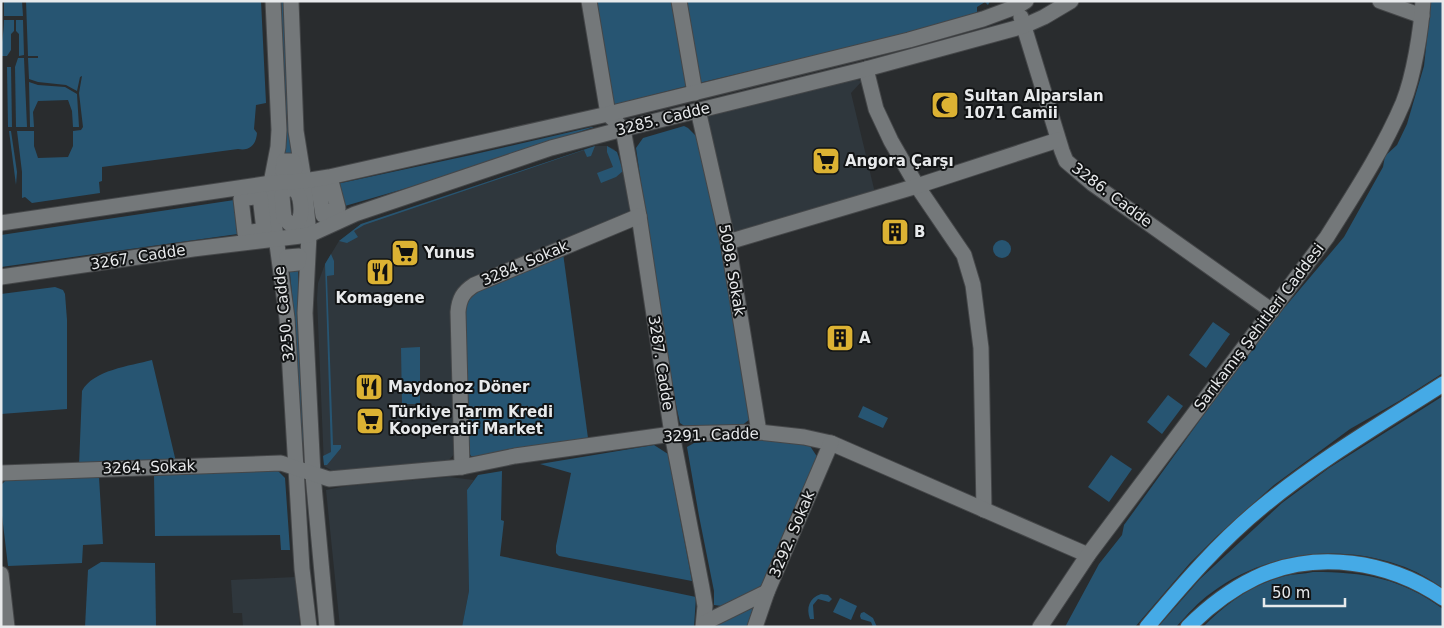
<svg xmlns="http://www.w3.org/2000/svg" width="1444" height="628" font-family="'DejaVu Sans',sans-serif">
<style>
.built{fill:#2f373d}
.green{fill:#275572}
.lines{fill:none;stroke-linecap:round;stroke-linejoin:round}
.minor-casing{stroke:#454749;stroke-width:17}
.highway-casing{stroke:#454749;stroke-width:17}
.minor{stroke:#74787a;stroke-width:15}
.highway{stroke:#45aae6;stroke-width:15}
.labels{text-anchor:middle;stroke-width:4;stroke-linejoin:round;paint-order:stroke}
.poi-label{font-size:15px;font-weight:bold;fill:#e8eaec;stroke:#121415;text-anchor:start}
.street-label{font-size:15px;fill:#e8eaec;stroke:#121415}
</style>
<rect width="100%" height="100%" fill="#292c2e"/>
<g class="built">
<path d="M847,78l15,3 -11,12 24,100 -140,40 -6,-6 -23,-110z"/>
<path d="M595,146h12l7,3 5,7 11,49 -1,7 -162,70 -11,170 -7,8 -113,13 -12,-7 -7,-167 1,-16 7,-19 14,-23 22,-17z"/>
<path d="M449,477l25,3 -7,10 2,101 -7,36h-122l-14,-137 20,-4z"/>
<path d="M295,577l5,50h-57l-1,-14h-9l-2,-33z"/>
</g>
<g class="green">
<path d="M4,1h18l1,15h-19z"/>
<path d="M26,1h235l5,102 -10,2 -2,24 3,4c-1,12 -7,18 -19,16l-136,18v14l-3,1 1,11 -68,10 -7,-6 -3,1v-26l-5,-41h17v15l4,12 30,-1 5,-11v-15l8,-1 2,-3 -4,-34 3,-17 -2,1 -3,14 -11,-6 -28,-3 -9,-3 -1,-21h10v-2h-10z"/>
<path d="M281,1h3l9,160h-9l3,-26z"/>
<path d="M596,1h76l15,85 -74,19z"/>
<path d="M686,1h304l-2,4 -3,-3 -8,5v5l-13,6 -79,21 -186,44z"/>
<path d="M1431,1h12v372l-44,28 -49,28 -76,56 -57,51 -27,27 -55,64h-70l34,-63 23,-29 2,-10 139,-192 81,-96 39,-70 2,-11 12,-11 10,-21 17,-58z"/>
<path d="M4,20h10v11l-3,3v16l-4,6h-6c0,-12 3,-23 3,-36z"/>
<path d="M16,20h7l1,35 -5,1v-22l-3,-3z"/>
<path d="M18,58h6l3,69h-11l-1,-60z"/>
<path d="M7,67h4l1,60h-4z"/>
<path d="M29,82l9,3 27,2 12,7 2,33h-6l-1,-16 -4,-11 -30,1 -5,11 1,15h-4z"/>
<path d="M684,126l4,2 9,9 26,109 27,173 -10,8h-54l-6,-4 -13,-59 -31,-216 7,-10z"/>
<path d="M592,127h2l-163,54 -93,27 -6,-23 139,-30z"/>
<path d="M9,131h2l6,41 -1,13z"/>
<path d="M595,146l-4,10 -4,1 -3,-7 -220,75 -10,6 4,6 -11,6 -8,-2 22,-17z"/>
<path d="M607,146l10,6 6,19 -7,6 -15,6 -4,-10 16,-6 -6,-15z"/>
<path d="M241,199l4,34 -244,34v-32z"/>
<circle cx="1002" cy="249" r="9"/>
<path d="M563,253l25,185 -107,18h-10l-3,-5 -5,-141 10,-19z"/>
<path d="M331,254l3,7v14l-7,1 6,169h8v3l-14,17h-3l-1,-9 8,-4 -6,-188z"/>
<path d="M298,263v49l8,131h-5l-7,-130 -5,-49z"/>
<path d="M55,287l8,3 2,4 2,26v89l-66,5v-120z"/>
<path d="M1213,322l17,12 -24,34 -17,-13z"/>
<path d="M420,347v57h-18l-1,-56z"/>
<path d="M152,360l24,102 -97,4 3,-75c11,-21 48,-25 70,-31z"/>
<path d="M1168,395l15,11 -21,28 -15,-12z"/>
<path d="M1443,396v192c-14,-9 -28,-18 -44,-23 -62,-22 -135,-12 -188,28 -13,9 -24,22 -35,34h-18l42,-48 82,-76 47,-35z"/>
<path d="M863,406l25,12 -5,10 -25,-11z"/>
<path d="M747,438h19l44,8 8,12 -55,127 -41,21 -8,-1v-14l-15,-75 -12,-69 7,-4z"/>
<path d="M654,445l14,9 24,127 -133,-25 -3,-3v-7l15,-73 -31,-9z"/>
<path d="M1111,455l21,14 -23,33 -21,-15z"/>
<path d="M277,470l8,8 5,72h-9l-1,-15 -125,1 -1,-61z"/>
<path d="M502,471l-1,49 3,1 -4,35 196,41 -2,30h-232l7,-36 -2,-101 11,-15z"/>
<path d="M99,477l4,67 -20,1 -1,18 -74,3 -7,-59v-22l5,-5z"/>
<path d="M101,562l54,1 1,64h-71l3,-57z"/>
<path d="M1313,572c51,0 88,6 130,37v18h-240c22,-23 50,-43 82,-51 9,-2 19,-2 28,-4z"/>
<path d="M821,594l7,1 4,4 -3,3 -11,-3 -5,6 1,14h-4c-4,-11 -1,-21 11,-25z"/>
<path d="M840,598l17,8 -6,14 -18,-8z"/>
<path d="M758,606l-7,21h-41v-1z"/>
<path d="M864,612l9,6 4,9h-4l-2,-5 -10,-3 -1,-3 1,-3z"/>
</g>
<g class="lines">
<defs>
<g id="minor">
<path d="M273,1l6,129 -1,17 -7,36 3,39 13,96 15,251 7,58"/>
<path d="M291,1l5,130 8,50 5,54 -4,78 8,162 14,152"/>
<path d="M589,1l19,113 15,15 16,87 33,218 30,154 3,18 -2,21"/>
<path d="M679,1l16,92"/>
<path d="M1380,1l42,15"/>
<path d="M1021,17l41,134 4,10 27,23 179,127"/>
<path d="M866,69l10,40 15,32 26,45 47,69 9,30 8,63 3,162"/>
<path d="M698,110l30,132 31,190"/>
<path d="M284,161h9l2,8 -12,2z"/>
<path d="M318,184l14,1 6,23 -15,7z"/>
<path d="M292,188c10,4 11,26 6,34l-8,2 -6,-6 -2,-22 2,-5z"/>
<path d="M260,196l4,34 -19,3 -4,-34z"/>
<path d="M1,223l270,-40 33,-2 25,-4 279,-63 301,-74 74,-21 35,-13 8,-5"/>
<path d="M728,242l189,-56 141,-46"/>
<path d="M299,256l-1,7 -9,1 -2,-7z"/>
<path d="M1,277l192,-28 116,-14 46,-21 196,-66 72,-19 243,-60 158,-43 20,-9 27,-16"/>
<path d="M462,467l-4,-155c1,-13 5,-20 16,-27l165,-69"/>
<path d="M1,473l280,-10 48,16 133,-12 53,-11 157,-22 87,-2 45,5 27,6 257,112"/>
<path d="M1,574l6,53"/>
<path d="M704,623l63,-31"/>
<path d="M755,627l12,-35 64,-149"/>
<path d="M1040,627l48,-72 239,-318c27,-43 56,-87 76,-134 11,-28 18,-72 20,-102"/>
</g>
<g id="highway">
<path d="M1147,627c36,-43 73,-86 116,-121 56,-46 119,-83 180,-122"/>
<path d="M1188,627c20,-20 42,-37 67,-49 61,-29 134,-17 188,20"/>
</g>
</defs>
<use href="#minor" class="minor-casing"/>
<use href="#highway" class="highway-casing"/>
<use href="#minor" class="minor"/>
<use href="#highway" class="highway"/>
</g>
<defs>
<symbol id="mosque-square" viewBox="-11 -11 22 22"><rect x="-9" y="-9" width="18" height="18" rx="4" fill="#dcb233" stroke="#121415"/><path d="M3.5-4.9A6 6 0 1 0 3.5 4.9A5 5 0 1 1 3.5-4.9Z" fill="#111"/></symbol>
<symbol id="supermarket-square" viewBox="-11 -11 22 22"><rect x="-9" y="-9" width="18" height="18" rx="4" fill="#dcb233" stroke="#121415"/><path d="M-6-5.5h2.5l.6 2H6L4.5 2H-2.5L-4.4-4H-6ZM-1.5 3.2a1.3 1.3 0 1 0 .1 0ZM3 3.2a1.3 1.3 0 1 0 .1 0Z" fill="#111"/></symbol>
<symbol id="building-square" viewBox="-11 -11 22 22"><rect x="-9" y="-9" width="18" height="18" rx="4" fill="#dcb233" stroke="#121415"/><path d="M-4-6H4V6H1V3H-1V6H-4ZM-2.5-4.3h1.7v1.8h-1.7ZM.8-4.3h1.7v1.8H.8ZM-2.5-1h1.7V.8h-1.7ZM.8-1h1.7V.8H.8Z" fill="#111"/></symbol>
<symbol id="restaurant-square" viewBox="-11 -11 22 22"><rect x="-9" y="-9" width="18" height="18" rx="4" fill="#dcb233" stroke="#121415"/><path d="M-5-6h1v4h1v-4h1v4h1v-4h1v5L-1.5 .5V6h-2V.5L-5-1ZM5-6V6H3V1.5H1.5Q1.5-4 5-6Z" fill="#111"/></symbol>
</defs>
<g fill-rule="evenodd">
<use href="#mosque-square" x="929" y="89" width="32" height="32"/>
<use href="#supermarket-square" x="810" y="145" width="32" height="32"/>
<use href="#building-square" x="879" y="216" width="32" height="32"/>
<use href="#supermarket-square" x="389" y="237" width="32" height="32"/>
<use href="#restaurant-square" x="364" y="256" width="32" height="32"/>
<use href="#building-square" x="824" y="322" width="32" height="32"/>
<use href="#restaurant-square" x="353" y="371" width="32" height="32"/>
<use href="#supermarket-square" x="354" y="405" width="32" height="32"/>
</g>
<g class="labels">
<g class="poi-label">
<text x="964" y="101">Sultan Alparslan<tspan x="964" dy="17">1071 Camii</tspan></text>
<text x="845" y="166">Angora Çarşı</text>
<text x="914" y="237">B</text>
<text x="424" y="258">Yunus</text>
<text x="380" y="303" text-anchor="middle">Komagene</text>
<text x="859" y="343">A</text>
<text x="388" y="392">Maydonoz Döner</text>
<text x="389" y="417">Türkiye Tarım Kredi<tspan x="389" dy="17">Kooperatif Market</tspan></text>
</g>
<g class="street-label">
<text transform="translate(663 119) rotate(-14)" y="5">3285. Cadde</text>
<text transform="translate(1112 195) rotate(37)" y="5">3286. Cadde</text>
<text transform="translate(138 257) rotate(-9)" y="5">3267. Cadde</text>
<text transform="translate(525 263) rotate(-23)" y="5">3284. Sokak</text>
<text transform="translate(732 270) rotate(80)" y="5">5098. Sokak</text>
<text transform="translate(284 314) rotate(-96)" y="5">3250. Cadde</text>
<text transform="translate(1259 327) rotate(-53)" y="5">Sarıkamış Şehitleri Caddesi</text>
<text transform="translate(661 363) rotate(81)" y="5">3287. Cadde</text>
<text transform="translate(711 435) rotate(-2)" y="5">3291. Cadde</text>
<text transform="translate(149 467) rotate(-2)" y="5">3264. Sokak</text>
<text transform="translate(792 534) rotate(-67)" y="5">3292. Sokak</text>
</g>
</g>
<rect width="1444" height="628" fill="none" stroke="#e8eaec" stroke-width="5"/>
<path d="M1264 598v8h81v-8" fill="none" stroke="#e8eaec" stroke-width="2.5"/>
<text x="1272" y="598" font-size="15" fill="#e8eaec" stroke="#121415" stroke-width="4" paint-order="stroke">50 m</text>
</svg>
